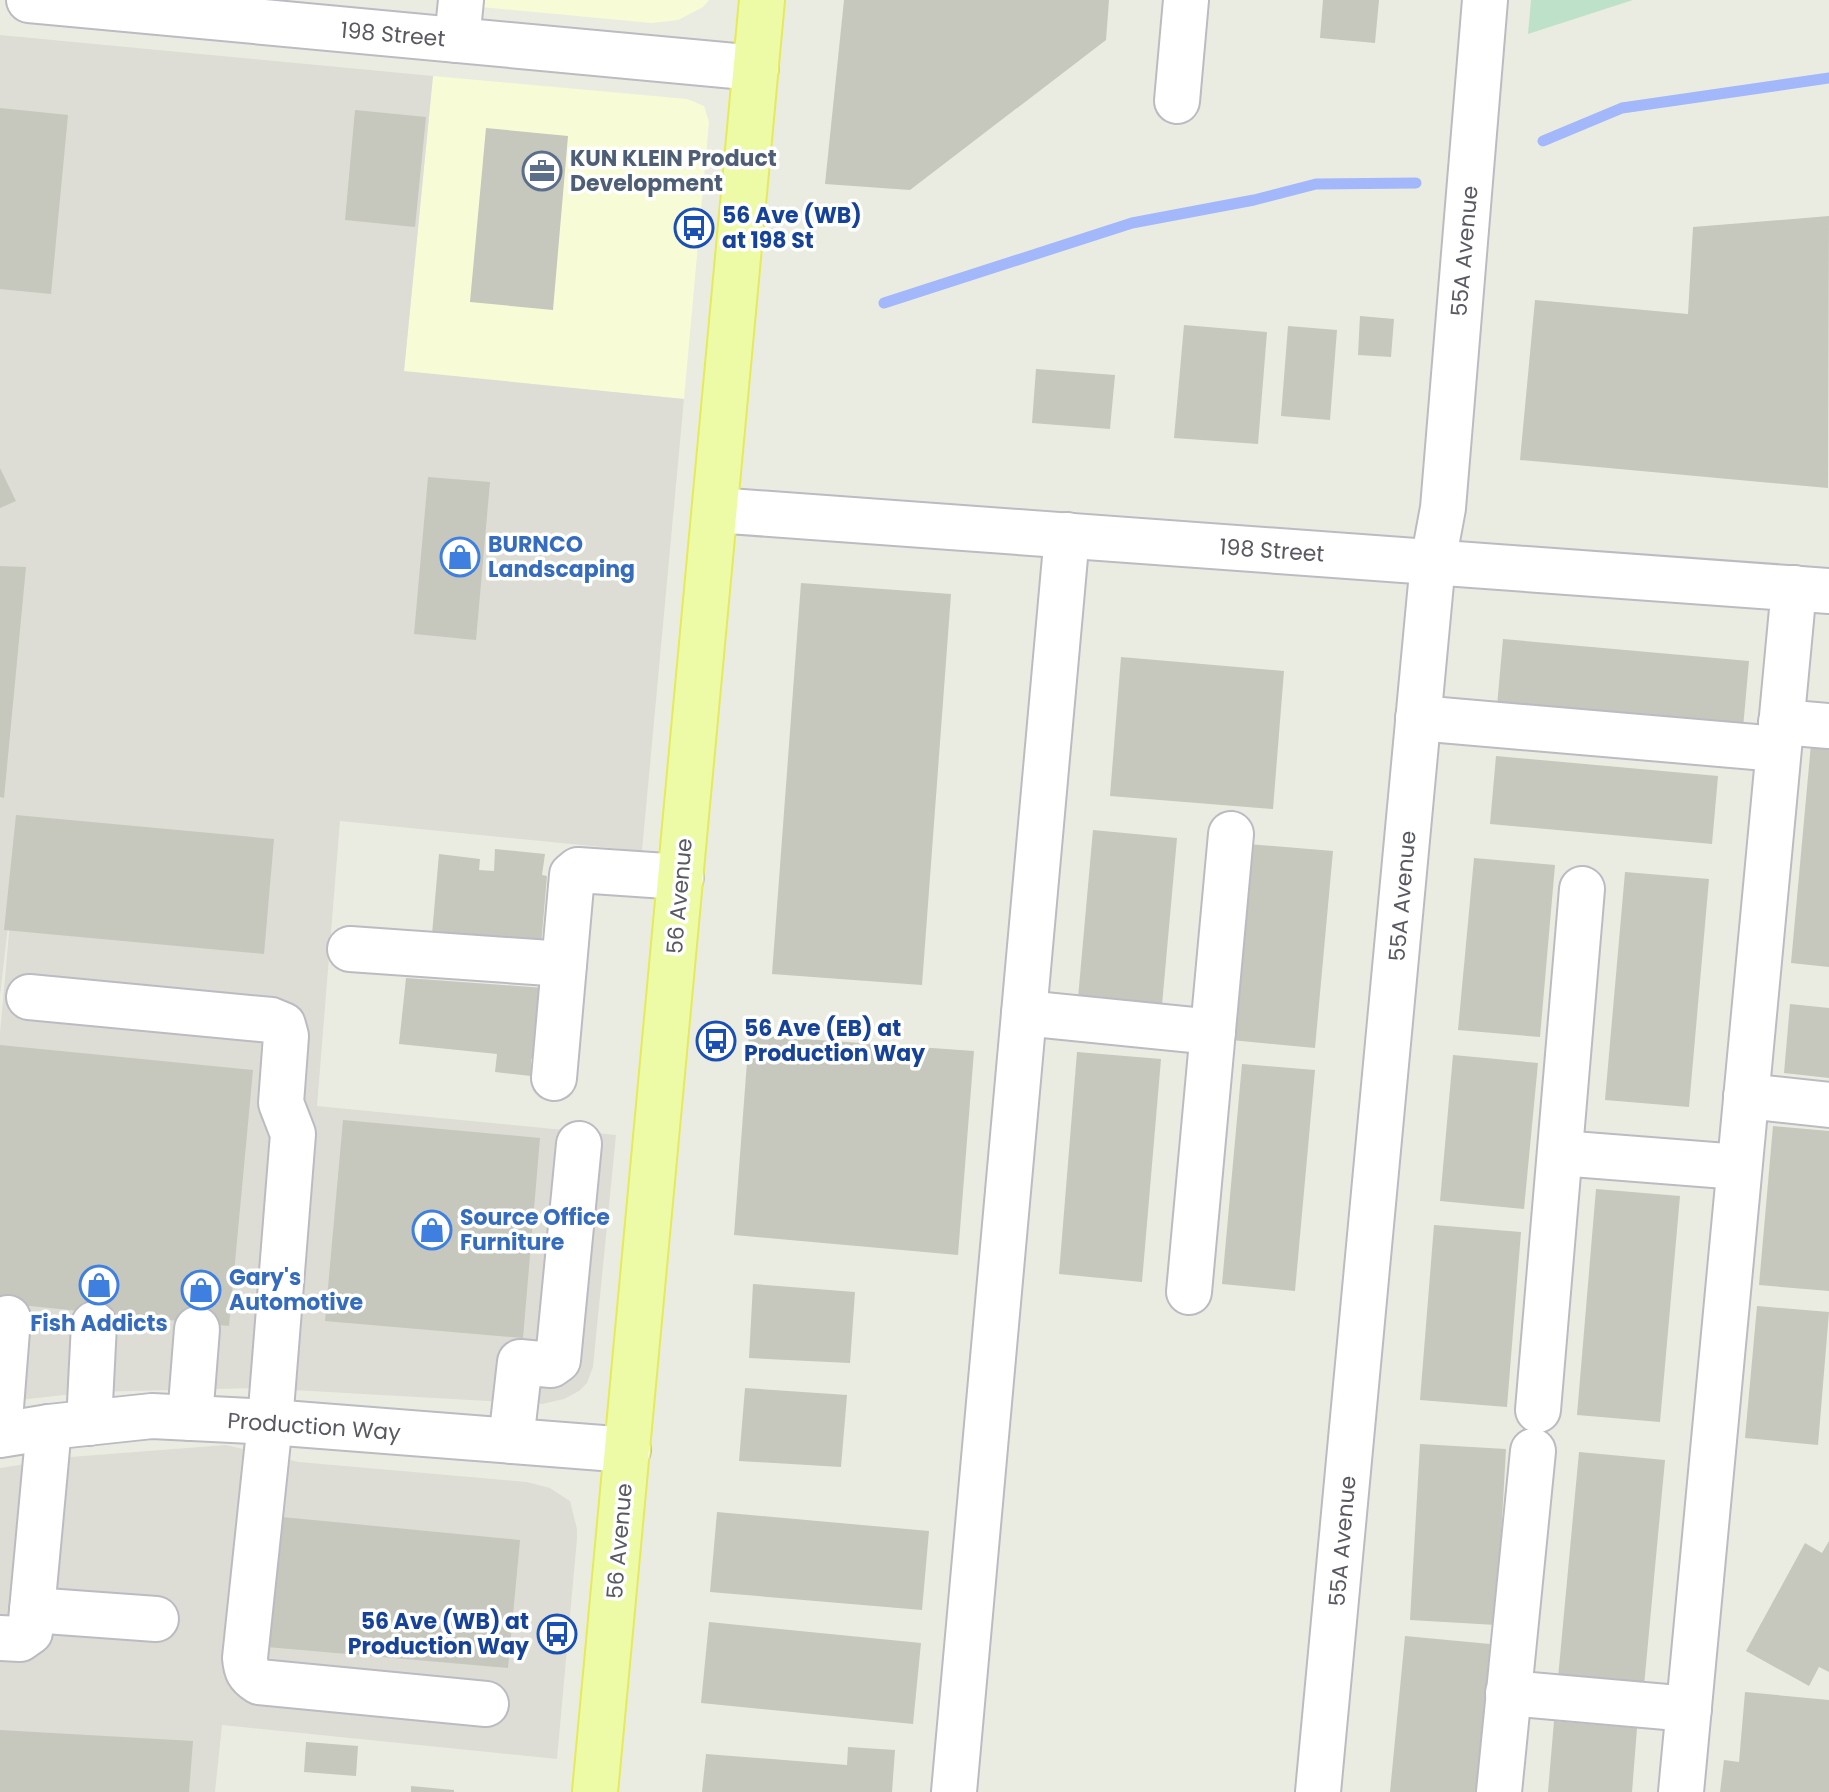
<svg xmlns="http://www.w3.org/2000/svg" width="1829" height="1792" font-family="Poppins,sans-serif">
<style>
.commercial{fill:#f8fcd6}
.industrial{fill:#ddddd5}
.green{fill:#bee2c9}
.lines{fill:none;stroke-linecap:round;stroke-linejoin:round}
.stream{stroke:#a2b8fa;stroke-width:11}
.building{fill:#c6c7bd}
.minor-casing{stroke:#bbbbc2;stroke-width:48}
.major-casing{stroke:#e4ea5c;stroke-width:48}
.minor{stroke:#fff;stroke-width:44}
.major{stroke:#edfba7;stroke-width:44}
.labels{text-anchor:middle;stroke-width:7;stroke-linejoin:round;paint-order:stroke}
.street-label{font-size:22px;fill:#595a61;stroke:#fff}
.service-label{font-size:22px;font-weight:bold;fill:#4e5e75;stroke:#fff;text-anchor:start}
.transit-label{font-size:22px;font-weight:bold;fill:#164399;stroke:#fff;text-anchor:start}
.shop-label{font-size:22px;font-weight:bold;fill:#366cbe;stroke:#fff;text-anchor:start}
</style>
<rect width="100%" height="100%" fill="#ebece1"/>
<g class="commercial">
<path d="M472,0h237l-6,7 -25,13 -26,3 -181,-17z"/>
<path d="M433,76l254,23 17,7 5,16 -25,277 -280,-27z"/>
</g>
<g class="industrial">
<path d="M0,35l433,41 -29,295 280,28 -42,452 -302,-30 -23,285 299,29 -23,232 -6,16 -8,8 -15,8 -22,5 -285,-16 -165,4 -92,10v-369l15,-167 -15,130z"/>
<path d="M226,1445l73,17 228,20 23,6 20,13 7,28v10l-20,220 -335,-34 -7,67h-215v-324l70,-11z"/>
</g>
<path class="green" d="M1531,0h102l-105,34z"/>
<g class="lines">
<g class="stream">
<path d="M1543,141l79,-33 207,-30"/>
<path d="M884,303l248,-80 122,-23 62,-16 100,-1"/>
</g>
</g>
<g class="building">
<path d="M844,0h265l-3,40 -196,150 -85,-6z"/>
<path d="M1323,0h56l-4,43 -55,-5z"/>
<path d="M0,108l68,7 -17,179 -51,-5z"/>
<path d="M355,110l71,7 -11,110 -70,-7z"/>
<path d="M486,128l82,8 -15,174 -83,-8z"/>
<path d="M1829,216l-1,272 -308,-28 15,-160 153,14 5,-87z"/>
<path d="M1360,316l34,3 -3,38 -33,-2z"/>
<path d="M1184,325l83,7 -9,112 -84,-6z"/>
<path d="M1288,326l49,4 -7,90 -49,-4z"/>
<path d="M1036,369l79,6 -5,54 -78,-6z"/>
<path d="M0,468l16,33 -16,7z"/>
<path d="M428,477l62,5 -14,158 -62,-6z"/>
<path d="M0,566l26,1 -22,231 -4,-1z"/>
<path d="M801,583l150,11 -29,391 -150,-11z"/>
<path d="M1503,639l246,22 -6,67 -246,-22z"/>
<path d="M1121,657l163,14 -11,138 -163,-13z"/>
<path d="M1811,744l18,2v221l-38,-4z"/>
<path d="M1496,756l222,20 -6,68 -222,-20z"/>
<path d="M16,815l258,24 -10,115 -260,-24z"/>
<path d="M1093,830l84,8 -15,167 -84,-7z"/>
<path d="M1248,844l85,7 -18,197 -84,-8z"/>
<path d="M495,849l50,5 -3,21 5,1 -6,70 -109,-12 7,-80 41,5 -1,11 15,1z"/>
<path d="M1474,858l81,7 -15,172 -82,-7z"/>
<path d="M1625,872l84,7 -20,228 -84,-7z"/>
<path d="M406,978l139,10 -7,69 -7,2v17l-36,-4 2,-18 -98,-10z"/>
<path d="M1790,1004l39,4v70l-45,-5z"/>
<path d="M749,1035l225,16 -16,204 -224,-20z"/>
<path d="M0,1045l253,25 -24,256 -229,-23z"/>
<path d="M1077,1052l84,7 -19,223 -83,-8z"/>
<path d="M1453,1055l85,8 -14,146 -84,-8z"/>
<path d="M1242,1064l73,6 -20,221 -73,-7z"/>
<path d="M343,1120l197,18 -17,200 -198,-17z"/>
<path d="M1773,1126l56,5v160l-70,-6z"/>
<path d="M1596,1189l84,7 -20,226 -83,-7z"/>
<path d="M1434,1225l87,7 -14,175 -87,-7z"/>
<path d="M753,1284l102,8 -5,71 -101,-5z"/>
<path d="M1757,1306l72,6 -11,133 -73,-7z"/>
<path d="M745,1388l102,7 -6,72 -102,-6z"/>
<path d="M1420,1444l86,5 -10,176 -86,-5z"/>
<path d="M1579,1452l86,8 -21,226 -86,-8z"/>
<path d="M717,1512l212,19 -7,79 -212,-18z"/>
<path d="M282,1517l238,23 -12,128 -241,-21z"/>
<path d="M1829,1541v131l-10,-5 -10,19 -63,-35 59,-108 17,10z"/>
<path d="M709,1622l212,21 -8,81 -212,-21z"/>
<path d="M1405,1636l85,8 -14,148h-86z"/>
<path d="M1745,1692l84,8v92h-109l4,-32 15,2z"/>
<path d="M1554,1721l83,7 -5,64h-84z"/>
<path d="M0,1730l193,11 -4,51h-189z"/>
<path d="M306,1742l52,4 -2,30 -52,-4z"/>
<path d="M848,1747l47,3 -3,42h-190l4,-38 141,11z"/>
<path d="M411,1786l43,4v2h-43z"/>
</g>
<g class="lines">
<defs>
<g id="minor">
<path d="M29,0l727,68"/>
<path d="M457,40l4,-40"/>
<path d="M1177,101l9,-101"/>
<path d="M715,510l1114,81"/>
<path d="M1418,718l360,31"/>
<path d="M1781,722l48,4"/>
<path d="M350,949l214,15"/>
<path d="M29,997l242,23 12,5 3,11 -5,67 12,31 -23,288 -25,236c1,12 3,17 14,24l227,22"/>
<path d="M1024,1013l189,19"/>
<path d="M554,1078l18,-203 6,-5 103,7"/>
<path d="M1746,1096l83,9"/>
<path d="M1560,1153l179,14"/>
<path d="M1189,1292l42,-458"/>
<path d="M1538,1410l44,-521"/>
<path d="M190,1418l7,-89"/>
<path d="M0,1420l8,-102"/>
<path d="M89,1423l5,-99"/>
<path d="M0,1435l49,-8 103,-11 118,6 358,28"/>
<path d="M511,1441l9,-79 31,3 7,-5 21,-216"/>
<path d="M32,1610l124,9"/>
<path d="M0,1638l20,1 10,-7 19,-205"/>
<path d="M1508,1693l181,16"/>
<path d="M954,1792l113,-1257"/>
<path d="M1318,1792l110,-1177 5,-53 10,-54 42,-508"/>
<path d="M1499,1792l34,-341"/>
<path d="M1681,1792l113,-1204"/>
</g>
<path id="major" d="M595,1792l167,-1792"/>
</defs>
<use href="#minor" class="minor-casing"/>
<use href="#major" class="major-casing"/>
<use href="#minor" class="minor"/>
<use href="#major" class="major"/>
</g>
<defs>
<symbol id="office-ring" viewBox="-11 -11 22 22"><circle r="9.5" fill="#fff" stroke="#5c6f8a" stroke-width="1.5"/><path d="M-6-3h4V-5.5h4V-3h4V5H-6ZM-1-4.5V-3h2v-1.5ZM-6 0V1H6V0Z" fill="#5c6f8a"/></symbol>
<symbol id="bus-ring" viewBox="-11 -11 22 22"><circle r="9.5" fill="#fff" stroke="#1a4fb4" stroke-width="1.5"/><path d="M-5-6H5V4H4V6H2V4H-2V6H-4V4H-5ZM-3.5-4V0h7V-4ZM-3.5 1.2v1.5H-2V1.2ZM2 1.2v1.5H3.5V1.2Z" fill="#1a4fb4"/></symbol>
<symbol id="shop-ring" viewBox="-11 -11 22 22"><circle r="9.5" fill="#fff" stroke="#3f7fe0" stroke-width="1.5"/><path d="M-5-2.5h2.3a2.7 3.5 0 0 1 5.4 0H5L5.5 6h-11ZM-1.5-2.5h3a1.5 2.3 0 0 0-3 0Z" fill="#3f7fe0"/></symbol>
</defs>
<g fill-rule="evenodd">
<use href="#office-ring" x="520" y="149" width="44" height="44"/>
<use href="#bus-ring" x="672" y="206" width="44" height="44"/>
<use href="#shop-ring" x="438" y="535" width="44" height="44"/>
<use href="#bus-ring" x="694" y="1019" width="44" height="44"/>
<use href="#shop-ring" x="410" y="1208" width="44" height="44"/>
<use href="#shop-ring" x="77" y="1263" width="44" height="44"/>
<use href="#shop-ring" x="179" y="1268" width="44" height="44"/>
<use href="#bus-ring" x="535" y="1612" width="44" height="44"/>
</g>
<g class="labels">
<g class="street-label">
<text transform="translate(393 34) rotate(5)" y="8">198 Street</text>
<text transform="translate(1464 251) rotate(-85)" y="8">55A Avenue</text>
<text transform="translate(1272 550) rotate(4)" y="8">198 Street</text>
<text transform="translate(679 896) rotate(-85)" y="8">56 Avenue</text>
<text transform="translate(1402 896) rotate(-85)" y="8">55A Avenue</text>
<text transform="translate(314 1426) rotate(4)" y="8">Production Way</text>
<text transform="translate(619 1541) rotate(-85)" y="8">56 Avenue</text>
<text transform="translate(1342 1541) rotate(-85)" y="8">55A Avenue</text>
</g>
<g class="service-label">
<text x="570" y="166">KUN KLEIN Product<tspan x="570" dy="25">Development</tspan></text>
</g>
<g class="transit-label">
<text x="722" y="223">56 Ave (WB)<tspan x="722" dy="25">at 198 St</tspan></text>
<text x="744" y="1036">56 Ave (EB) at<tspan x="744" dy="25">Production Way</tspan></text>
<text x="529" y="1629" text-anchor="end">56 Ave (WB) at<tspan x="529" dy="25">Production Way</tspan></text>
</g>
<g class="shop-label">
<text x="488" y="552">BURNCO<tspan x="488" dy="25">Landscaping</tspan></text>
<text x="460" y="1225">Source Office<tspan x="460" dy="25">Furniture</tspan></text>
<text x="229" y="1285">Gary's<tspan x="229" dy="25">Automotive</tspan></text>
<text x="99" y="1331" text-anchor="middle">Fish Addicts</text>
</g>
</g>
</svg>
